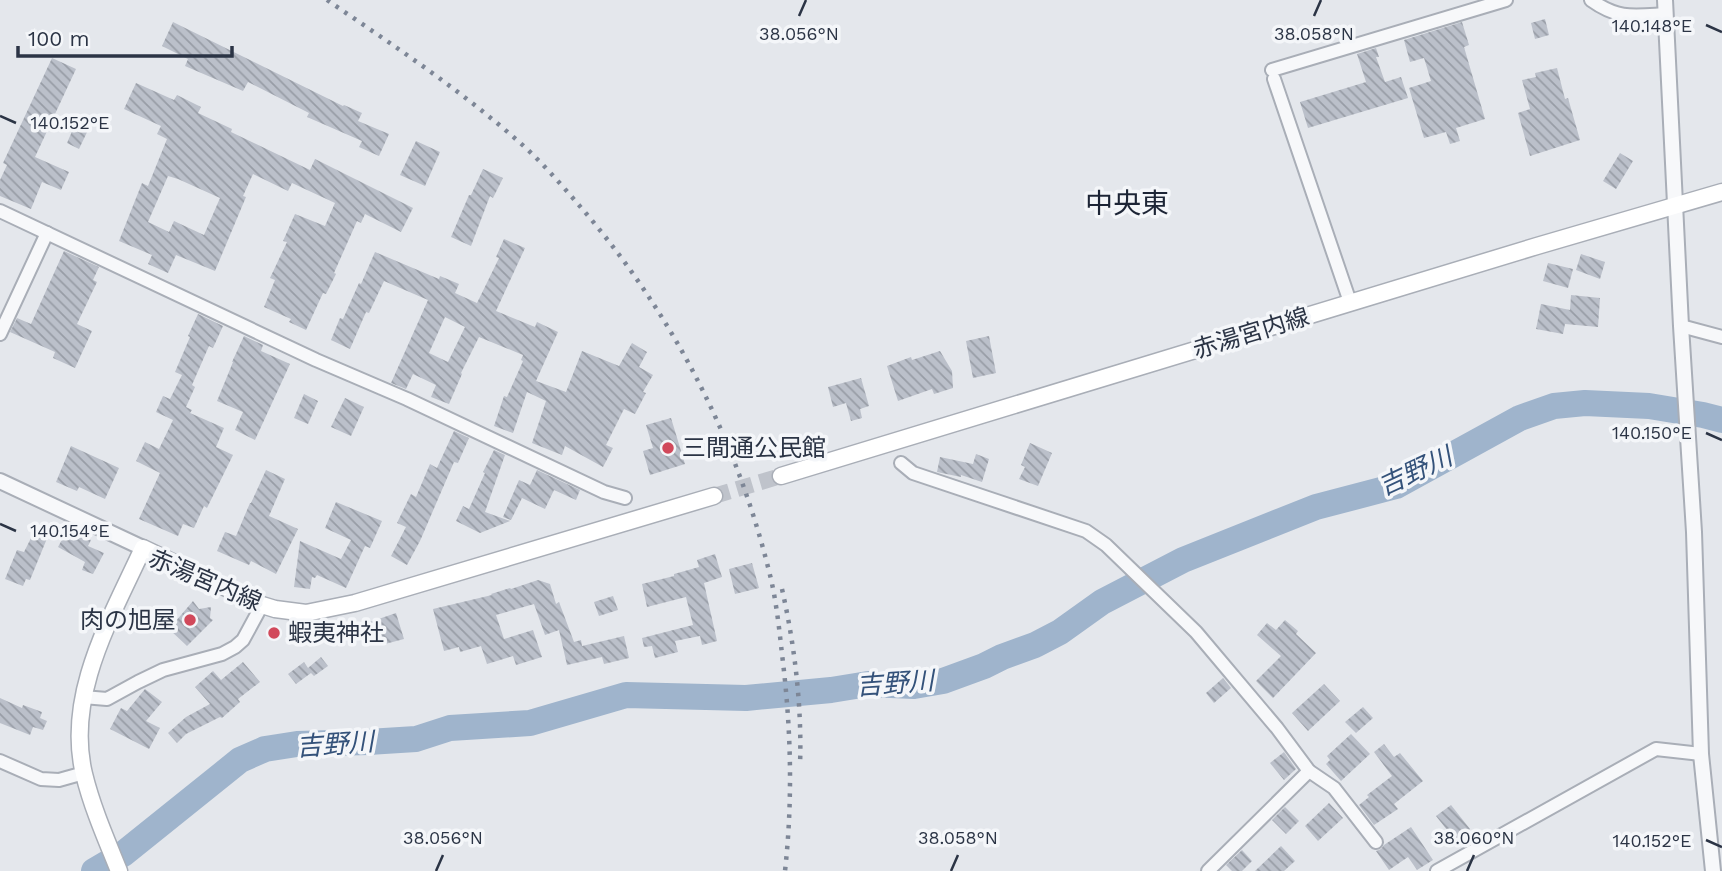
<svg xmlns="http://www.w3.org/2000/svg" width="1722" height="871" font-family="'Work Sans','Noto Sans JP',sans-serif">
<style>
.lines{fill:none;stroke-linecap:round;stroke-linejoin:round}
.river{stroke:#9fb4cc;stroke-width:26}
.building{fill:url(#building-back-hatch);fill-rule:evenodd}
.secondary-tunnel{stroke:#bfc3cb;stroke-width:16;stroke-dasharray:16 8;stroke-linecap:butt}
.minor-casing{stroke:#a9aeb7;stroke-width:16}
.tertiary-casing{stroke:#a9aeb7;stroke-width:18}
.secondary-casing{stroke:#a9aeb7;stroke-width:19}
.minor{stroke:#f7f8fa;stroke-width:12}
.tertiary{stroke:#f7f8fa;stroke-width:14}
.secondary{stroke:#fff;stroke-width:16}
.rail{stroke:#7d8696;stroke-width:4.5;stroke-dasharray:3.5 7;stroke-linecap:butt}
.ticks{fill:none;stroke:#2b3445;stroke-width:2.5}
.poi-dot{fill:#d1495b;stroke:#f4f6f9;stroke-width:2.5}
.labels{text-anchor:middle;stroke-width:7;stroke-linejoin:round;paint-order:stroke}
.street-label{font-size:24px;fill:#2b3445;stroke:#f4f6f9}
.poi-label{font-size:24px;fill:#2b3445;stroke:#f4f6f9;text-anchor:start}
.water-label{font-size:26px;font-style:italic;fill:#34527a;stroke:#f4f6f9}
.quarter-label{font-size:28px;fill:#1d2536;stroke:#f4f6f9}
.ticks-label{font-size:18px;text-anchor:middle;fill:#2b3445;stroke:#f4f6f9;stroke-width:7;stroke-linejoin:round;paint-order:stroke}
</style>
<defs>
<pattern id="building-back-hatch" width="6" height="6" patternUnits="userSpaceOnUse" patternTransform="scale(1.75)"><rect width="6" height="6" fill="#bbc0ca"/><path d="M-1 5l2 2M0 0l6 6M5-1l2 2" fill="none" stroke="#989da6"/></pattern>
</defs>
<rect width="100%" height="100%" fill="#e4e7ec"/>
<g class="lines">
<path class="river" d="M94,871l29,-17 117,-94 25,-11 32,-5 71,-2 48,-3 34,-11 80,-5 96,-28 120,3 85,-8 37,-6 46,2 29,-5 41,-15 18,-9 33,-12 25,-13 42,-30 81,-42 133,-53 80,-21 124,-68 34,-12 31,-3 64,3 54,9 19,5"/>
</g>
<g class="building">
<path d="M1545,19l4,16 -14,4 -4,-16z"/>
<path d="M173,22l170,84 1,-1 18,8 -4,8 31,13 -10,22 -20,-9 3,-6 -55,-24 2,-4 -61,-31 -5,9 -58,-25 3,-7 -26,-13z"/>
<path d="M1462,22l7,23 -5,2 21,72 -29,9 4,13 -10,3 -4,-12 -22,6 -15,-50 22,-7 -7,-23 -14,4 -6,-22z"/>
<path d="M1376,48l3,9h-3l9,25 16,-5 7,21 -100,30 -8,-26 66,-20 -9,-28z"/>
<path d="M52,58l24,11 -41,88 34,15 -8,18 -19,-8 -11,27 -31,-13v-16l7,-15 -4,-2z"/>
<path d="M1557,68l8,31 3,-1 12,42 -50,16 -12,-43 12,-4 -8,-29 14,-3 -1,-4z"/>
<path d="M136,83l38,17 3,-5 24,12 -3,6 34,16 -1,3 79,38 5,-11 98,49 -12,24 -36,-18 -4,9 -4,-2 -23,52 2,1 -10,20 -3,-1 -17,37 -17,-8 2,-3 -27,-12 11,-27 -5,-2 17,-36 -4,-1 12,-27 30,12 10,-23 -43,-20 -4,8 -35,-17 -10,22 3,1 -31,74 -39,-16 -8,18 -20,-9 4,-9 -33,-14 23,-58 6,3 19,-47 -10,-5 4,-8 -37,-17zM168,176l10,3 42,19 -16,37 -30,-14 -5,11 -21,-10z"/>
<path d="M76,122l13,6 -10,21 -12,-6z"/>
<path d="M416,141l24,11 -15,34 -25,-11z"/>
<path d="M1620,153l13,8 -17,28 -13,-8z"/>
<path d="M483,169l20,9 -10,20 -3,-2 -19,50 -20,-9 18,-42h2z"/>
<path d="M504,239l21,9 -29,63 39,16 2,-5 21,10 -22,49 30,11 16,-41 37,15 13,-23 15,9 -8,15 14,8 -10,17 3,1 -11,21 -11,-5 -18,36 7,3 -10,19 -38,-21 -3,9 -30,-12 14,-42 -19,-9 -14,41 -19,-7 10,-30 3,1 16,-36 -2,-1 2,-5 -44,-18 -18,36 1,1 -13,30 -18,-7 5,-12 -23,-11 -7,15 -15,-6 37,-83 -44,-19 -15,32 -3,-1 -16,37 -19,-9 9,-22 3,1 16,-36 2,1 14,-32 64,27 1,-3 19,8 -4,9 22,10 22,-45 -3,-1zM445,317l20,10 -17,35 -19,-9z"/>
<path d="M64,251l35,16 -6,13 4,2 -20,42 15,7 -17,37 -22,-10 2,-6 -45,-20 7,-14 14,6z"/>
<path d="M1581,254l24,8 -5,17 -24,-9z"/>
<path d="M1548,263l25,6 -5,19 -25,-7z"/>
<path d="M1571,295l29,3 -2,29 -33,-3 -2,10 -27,-5 5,-25 29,6z"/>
<path d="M198,314l25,12 -10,22 -4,-2 -17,39 3,2 -9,20 6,3 -2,3 34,15 -8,19 17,8 -26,53 -3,-2 -10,22 -11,-4 -5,12 -39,-17 21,-46 -24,-12 9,-19 14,7 14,-29 -17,-8 7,-16 7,3 12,-24 -7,-3 15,-35 -2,-1z"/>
<path d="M244,336l19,9 -2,6 29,13 -35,76 -20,-10 8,-18 -26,-11 16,-39h-1z"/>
<path d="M989,336l7,37 -23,5 -7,-37z"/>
<path d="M940,351l12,20 1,17 -19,6 -2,-5 -34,12 -11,-35 24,-9 1,3z"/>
<path d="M861,378l8,28 -9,3 2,9 -11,3 -5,-18 -13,4 -5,-20z"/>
<path d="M304,394l14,7 -10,23 -14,-6z"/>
<path d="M345,398l19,9 -13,29 -20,-9z"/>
<path d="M671,418l14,46 -35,11 -7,-24 10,-3 -7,-23z"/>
<path d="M454,431l15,7 -11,25 -4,-1 -34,79 -13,24 -16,-9 15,-29 -9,-4 14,-29 5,3 14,-33 7,4z"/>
<path d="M1030,443l22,10 -14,33 -19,-7 6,-12 -4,-2z"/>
<path d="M71,446l48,22 -14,31 -26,-12 -2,4 -21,-9z"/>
<path d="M494,450l11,5 -20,57 25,9 -30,12 -24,-12 7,-15 6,3 16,-36 -2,-1z"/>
<path d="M976,454l13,5 -7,23 -21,-7v2l-24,-5 3,-15 33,7z"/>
<path d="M266,470l19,9 -16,37 29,13 -22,45 -25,-13 -2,4 -32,-14 8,-19 11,4 14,-33h1z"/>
<path d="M537,470l43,20 -4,10 -22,-10 -9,19 -23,-11 -11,22 -8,-3 16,-37 11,5z"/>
<path d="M336,502l46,19 -12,27 -5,-2 -19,42 -29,-13 -2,3 -3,-1 -2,12 -16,-2 6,-46 41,18 10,-19 -26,-12z"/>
<path d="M69,527l22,13 -3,6 16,7 -11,21 -11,-4 3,-8 -27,-15z"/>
<path d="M35,530l13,6 -18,44 -4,-1 -3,7 -18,-7 12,-29 7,2z"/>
<path d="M715,554l7,23 -18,6 13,58 -15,4 -2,-9 -25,5 3,11 -23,6 -3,-12 -8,1 -2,-9 51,-13 -7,-28 -39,10 -5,-23 32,-8v-2l25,-7 -2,-7z"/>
<path d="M752,563l7,25 -24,6 -6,-25z"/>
<path d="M538,580l12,4 6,20 3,-2 15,40 7,-2 1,6 42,-10 5,22 -25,6 -2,-7 -35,8 -8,-35 -14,5 -11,-31 -38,11 8,24 29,-9 9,27 -26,8 -3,-9 -26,8 -6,-18 -21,6 -1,-5 -15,4 -11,-42 59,-14 -1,-1 19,-6 1,1z"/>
<path d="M613,596l5,14 -19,6 -5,-14z"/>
<path d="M193,601l6,8 12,-2 -1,11 3,2 -26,26 -18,-17z"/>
<path d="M396,613l8,26 -19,5 -4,-10 -10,3 -4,-14z"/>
<path d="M1285,620l13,11 -2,3 20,19 -43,45 -17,-17 25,-25 -24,-21 10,-12 9,7z"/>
<path d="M321,657l7,9 -14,10 -3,-3 -15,11 -8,-10 16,-12 4,6z"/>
<path d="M243,662l17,20 -22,17 2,3 -18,16 -2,-1 -34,17 -9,9 -9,-10 18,-16 24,-13 -15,-17 18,-16 8,9z"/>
<path d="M1223,678l8,10 -17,15 -8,-10z"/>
<path d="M1324,684l16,17 -32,30 -16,-18z"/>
<path d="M145,689l17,13 -16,19 14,7 -11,21 -39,-20 11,-21 6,3z"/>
<path d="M0,698l22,10 1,-3 19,7 -2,6 7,3 -4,9 -10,-3 -3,8 -30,-12z"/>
<path d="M1363,707l10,11 -17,15 -11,-11z"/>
<path d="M1351,734l19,20 -29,27 -15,-17 4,-4 -3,-4z"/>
<path d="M1384,744l10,13 6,-4 23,28 -29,23 4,5 -24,16 -15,-20 10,-8 -2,-2 25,-19 -18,-24z"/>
<path d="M1284,752l12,17 -12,11 -14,-17z"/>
<path d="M1329,803l14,15 -25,23 -13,-15z"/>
<path d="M1451,805l19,24 -15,11 -19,-24z"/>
<path d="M1285,807l14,14 -13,13 -14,-14z"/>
<path d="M1411,827l22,33 -16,10 -9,-13 -19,13 -13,-19 5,-2 3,-4z"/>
<path d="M1281,846l14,15 -11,10h-29z"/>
<path d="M1242,850l10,11 -10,10h-10l-6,-6z"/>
</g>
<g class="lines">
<path class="secondary-tunnel" d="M714,496l67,-20"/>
<defs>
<g id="minor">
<path d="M1591,0c28,20 43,16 75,14"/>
<path d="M1272,70l234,-70"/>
<path d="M1274,79l76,223"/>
<path d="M0,211l316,149 91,39 197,93 21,6"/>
<path d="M1681,326l41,11"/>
<path d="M0,334l47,-101"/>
<path d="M901,463l12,10 173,58 20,14 90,87 81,96 32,43 -101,100"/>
<path d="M83,697l24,2 31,-17 25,-12 59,-16 13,-7 8,-7 19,-35"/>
<path d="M0,761l41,18 18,1 25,-7"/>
<path d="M1309,771l25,17 42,54"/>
<path d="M1437,871l219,-122 45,5"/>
</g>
<g id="tertiary">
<path d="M1665,0l16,326 13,206 7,222 12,117"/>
<path d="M0,481l143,67"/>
</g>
<g id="secondary">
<path d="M781,476l756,-230 185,-54"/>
<path d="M119,871c-13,-32 -27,-64 -35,-97 -19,-79 27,-156 59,-226l119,57 13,4 31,4 49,-10 359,-107"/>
</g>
</defs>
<use href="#minor" class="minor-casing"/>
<use href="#tertiary" class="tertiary-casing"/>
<use href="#secondary" class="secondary-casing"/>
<use href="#minor" class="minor"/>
<use href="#tertiary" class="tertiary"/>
<use href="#secondary" class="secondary"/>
<g class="rail">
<path d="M327,0c69,47 138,93 200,149 20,19 39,41 57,62 89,104 152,227 185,360 7,27 10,56 13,83 9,73 11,144 3,217"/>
<path d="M782,589c13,58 20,118 18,177"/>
</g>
</g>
<path class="ticks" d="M799,16l7,-16M1314,16l7,-16M1706,25l16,7M0,116l16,7M1706,433l16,7M0,524l16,7M1706,840l16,7M436,871l7,-16M951,871l7,-16M1467,871l7,-16"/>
<g class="poi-dot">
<circle cx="668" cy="448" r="7"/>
<circle cx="190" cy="620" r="7"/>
<circle cx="274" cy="633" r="7"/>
</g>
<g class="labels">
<g class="street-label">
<text transform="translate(1251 333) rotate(-17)" y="8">赤湯宮内線</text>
<text transform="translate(205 580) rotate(23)" y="8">赤湯宮内線</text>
</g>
<g class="poi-label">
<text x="682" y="456">三間通公民館</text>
<text x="176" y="628" text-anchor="end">肉の旭屋</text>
<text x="288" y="641">蝦夷神社</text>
</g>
<g class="water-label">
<text transform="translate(1415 471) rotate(-25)" y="9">吉野川</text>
<text transform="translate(895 683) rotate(-4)" y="9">吉野川</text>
<text transform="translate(335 744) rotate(-4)" y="9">吉野川</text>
</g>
<g class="quarter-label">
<text x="1127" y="213">中央東</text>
</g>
</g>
<g class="ticks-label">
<text x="1652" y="32">140.148°E</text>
<text x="799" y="40">38.056°N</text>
<text x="1314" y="40">38.058°N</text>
<text x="70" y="129">140.152°E</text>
<text x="1652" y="439">140.150°E</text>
<text x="70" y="537">140.154°E</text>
<text x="443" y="844">38.056°N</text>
<text x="958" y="844">38.058°N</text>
<text x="1474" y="844">38.060°N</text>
<text x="1652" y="847">140.152°E</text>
</g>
<path d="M18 46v10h214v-10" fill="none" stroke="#2b3445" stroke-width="3.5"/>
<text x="28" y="46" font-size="21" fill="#2b3445" stroke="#f4f6f9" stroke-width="5" paint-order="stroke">100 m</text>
</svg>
